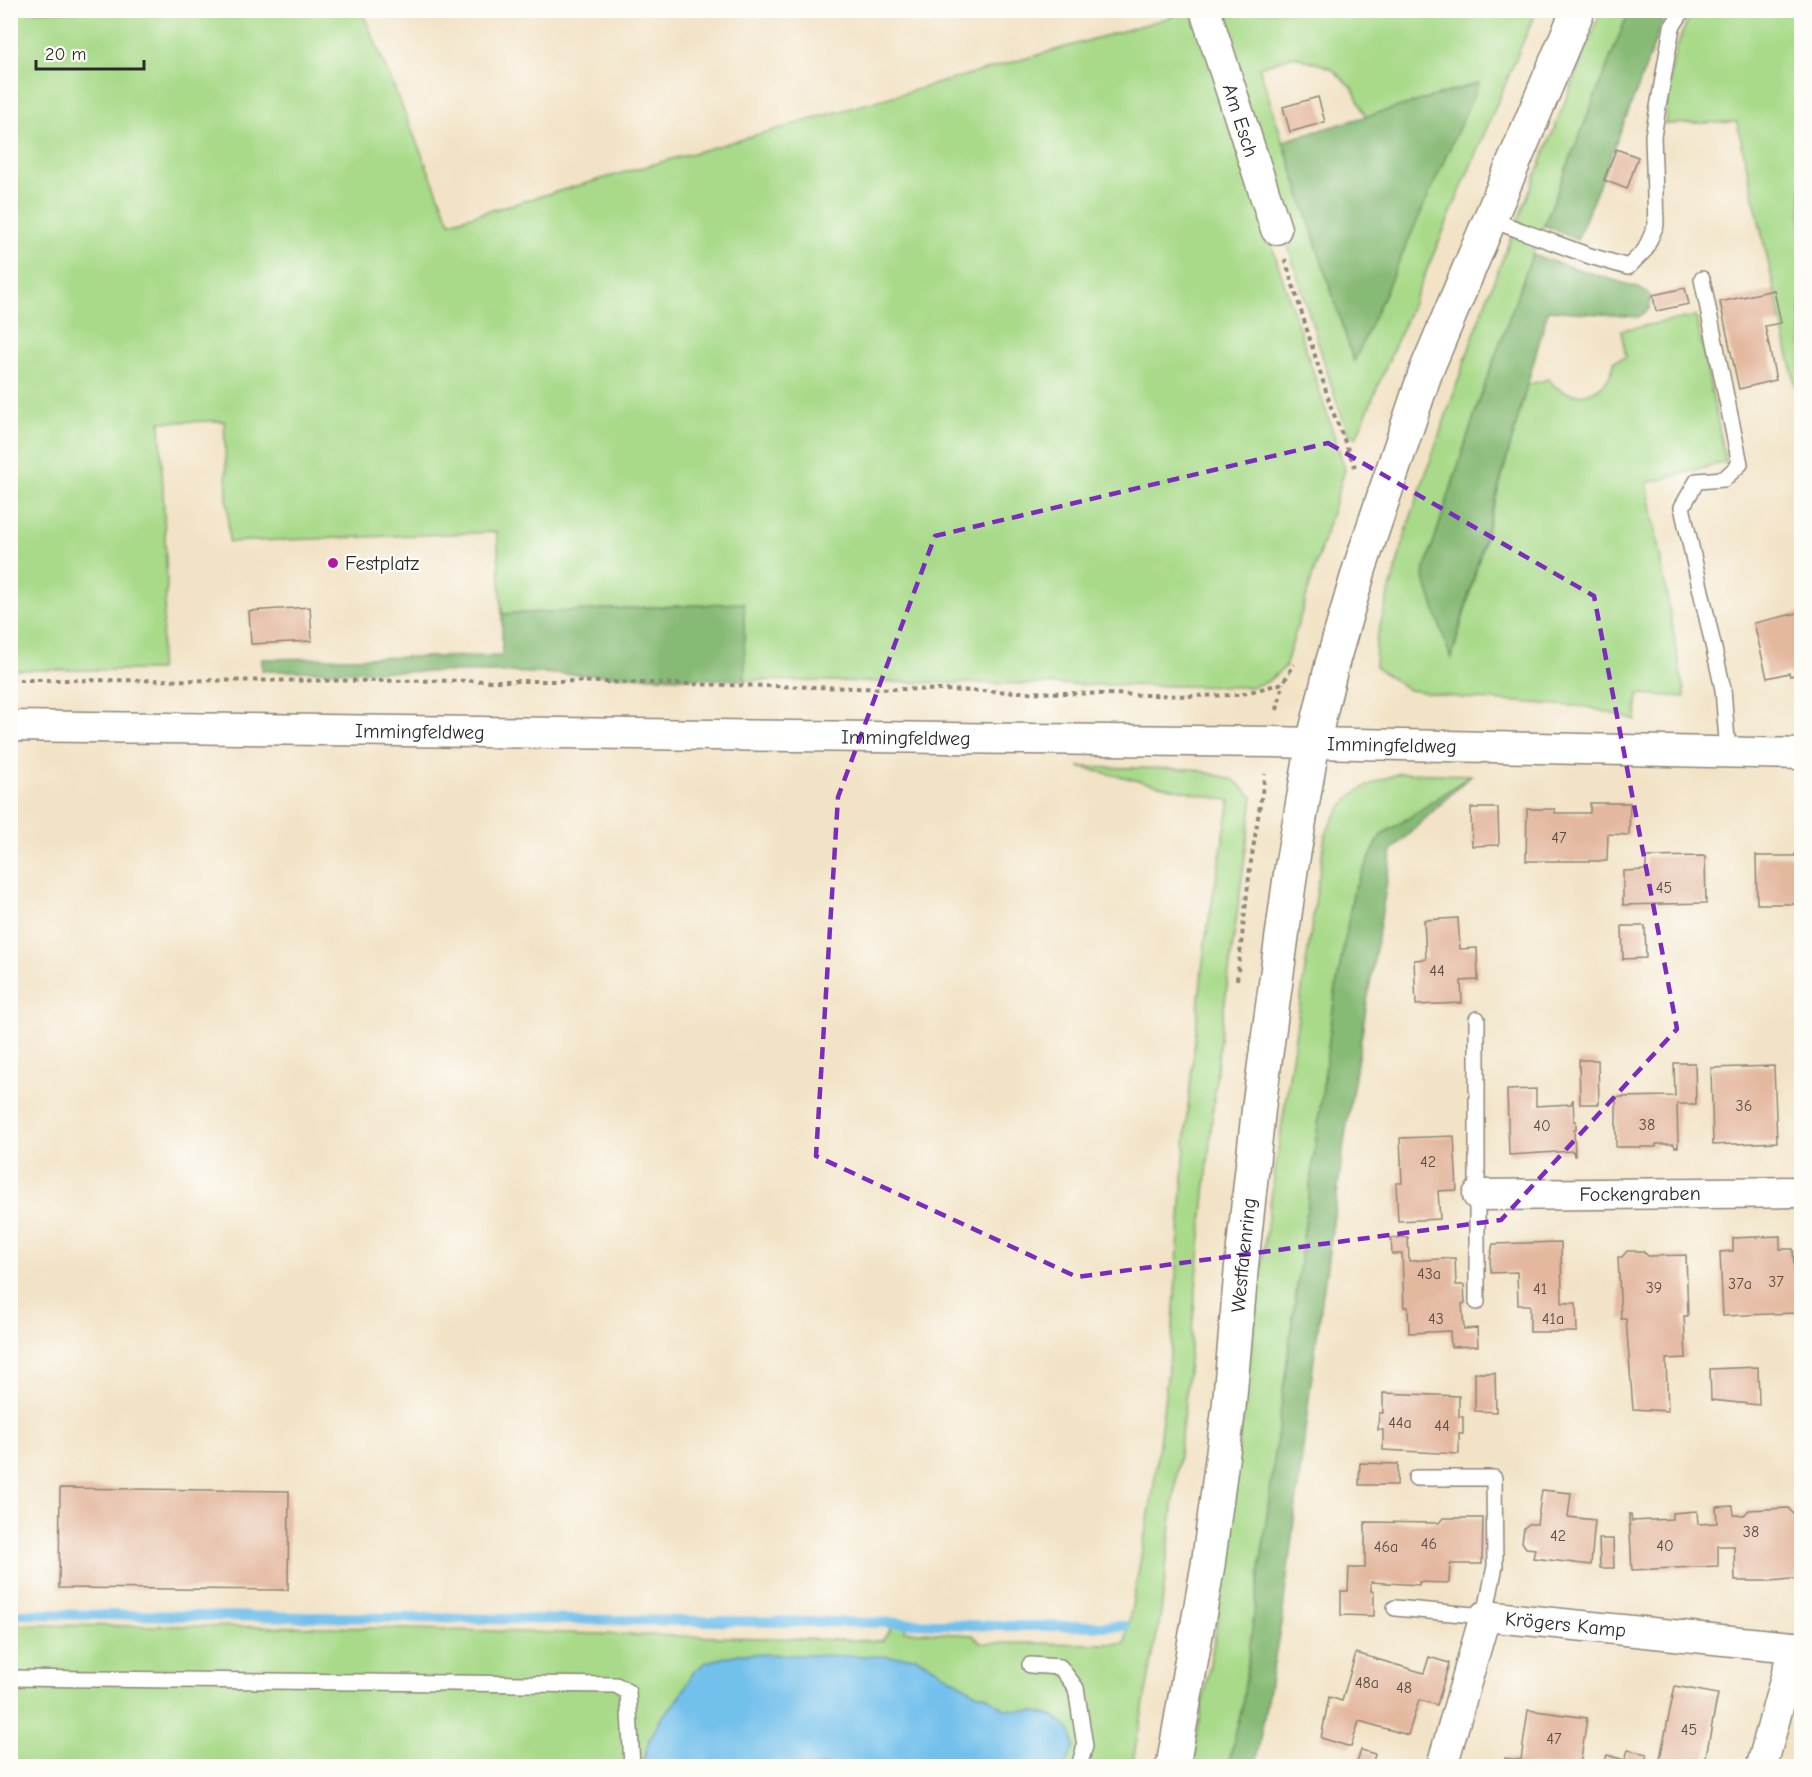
<svg xmlns="http://www.w3.org/2000/svg" width="1812" height="1777" font-family="'Comic Neue',sans-serif">
<style>
.green{fill:#a8da89;stroke:#6a825a;stroke-width:1.5;fill-rule:evenodd}
.forest{fill:#86ba75;stroke:#587250;stroke-width:1.5}
.water{fill:#72c0ec;stroke:#4e768c;stroke-width:1.5}
.lines{fill:none;stroke-linecap:round;stroke-linejoin:round}
.stream{stroke:#72c0ec;stroke-width:10}
.building{fill:#e4b89f}
.service-casing{stroke:#8e8778;stroke-width:18}
.minor-casing{stroke:#8e8778;stroke-width:33}
.tertiary-casing{stroke:#8e8778;stroke-width:36}
.path{stroke:#8e8778;stroke-width:4;stroke-dasharray:4.5 4.5;stroke-linecap:butt}
.service{stroke:#fff;stroke-width:15}
.minor{stroke:#fff;stroke-width:30}
.tertiary{stroke:#fff;stroke-width:33}
.marked{fill:none;stroke:#7b2cbf;stroke-width:4.5;stroke-dasharray:12 8;stroke-linejoin:round}
.poi-dot{fill:#b5179e;stroke:#fdfcf7;stroke-width:2}
.labels{text-anchor:middle;stroke-width:4.5;stroke-linejoin:round;paint-order:stroke}
.number-label{font-size:16px;fill:#594e48}
.street-label{font-size:20px;fill:#2b2b2b;stroke:#fdfcf7}
.poi-label{font-size:20px;fill:#2b2b2b;stroke:#fdfcf7;text-anchor:start}
</style>
<rect width="100%" height="100%" fill="#fdfcf7"/>
<filter id="ink" filterUnits="userSpaceOnUse"><feTurbulence type="fractalNoise" baseFrequency=".0167" numOctaves="2"/><feDisplacementMap in="SourceGraphic" scale="12" xChannelSelector="R" yChannelSelector="G"/><feConvolveMatrix kernelMatrix="1 2 1 2 8 2 1 2 1" color-interpolation-filters="sRGB"/></filter>
<filter id="wash" filterUnits="userSpaceOnUse"><feTurbulence type="fractalNoise" baseFrequency=".008" numOctaves="4" result="noise"/><feDisplacementMap in="SourceGraphic" scale="24" xChannelSelector="R" yChannelSelector="G"/><feGaussianBlur stdDeviation="1.35" result="paint"/><feColorMatrix in="noise" values="0 0 0 0 0 0 0 0 0 0 0 0 0 0 0 0 0 1.4 0 .05"/><feComposite in="paint" operator="in"/></filter>
<g filter="url(#wash)">
<rect width="100%" height="100%" fill="#f2e3c6"/>
<g class="green">
<path d="M11,11h351l88,211 725,-206 -2,-5h22l150,458 -60,198 -18,15 -17,5 -505,-7 -2,-77 -241,11 -5,-82 -268,10 -5,-121 -64,1 7,161 -8,87h-148z"/>
<path d="M1215,11h321l-180,427 -8,-5 -12,-33zM1294,56l37,12 22,21 13,29 112,-35 -124,278 -95,-294z"/>
<path d="M1601,11h28l-97,244 -52,143 -57,177 29,83 75,-273 21,-6c22,28 63,16 66,-18l12,-4 -5,-27 75,-14 30,146 -79,21 38,214 -47,-3 -2,26 -49,-13 -124,-9 -54,-8 -34,-23 1,-27 32,-115 77,-222z"/>
<path d="M1695,11h106v399l-64,-288 -72,2c4,-37 6,-83 30,-113z"/>
<path d="M1078,767l116,2 40,11 19,17 -33,241 -35,364 -24,211 -29,153h-1121v-141l315,2 556,14 8,-11 -1,-10h17l-1,11 68,4 8,8 144,1 28,-152 19,-154 15,-222 18,-174 25,-141z"/>
<path d="M1400,773l71,2 -64,44 -26,16 -27,54 -19,105 -93,713 -14,59h-37l24,-129 50,-398 60,-403c19,-43 33,-48 75,-63z"/>
</g>
<g class="forest">
<path d="M1629,11h37l-27,74 -62,155 -33,-15z"/>
<path d="M1479,83l-125,279 -71,-221z"/>
<path d="M1532,255l107,33 12,8 -2,13 -11,8 -90,-7 -97,349 -28,-84 57,-177z"/>
<path d="M744,603l1,77 -242,-8 -241,-1v-12l240,-3v-42z"/>
<path d="M1471,775l-79,75 -46,280 -31,220 -33,268 -27,148h-27l14,-59 93,-713 19,-105 27,-54 26,-16z"/>
</g>
<path class="water" d="M739,1654l178,3 59,36 9,2 20,14 28,2 22,6 15,13 4,16 -9,20h-420l-2,-3 6,-23 13,-23 18,-20 13,-24 13,-11z"/>
<g class="lines">
<path class="stream" d="M10,1614l899,9 90,3h126"/>
</g>
<g id="blocks">
<g class="building">
<path d="M1318,97l7,25 -35,10 -7,-25z"/>
<path d="M1616,149l22,8 -11,32 -23,-9z"/>
<path d="M1685,288l4,16 -33,7 -3,-16z"/>
<path d="M1774,290l7,33 -16,3 11,54 -37,9 -19,-87z"/>
<path d="M310,607l2,34 -61,3 -2,-33z"/>
<path d="M1802,612v61l-12,3 -1,-3 -22,5 -13,-55z"/>
<path d="M1590,803h40l-1,32 -21,-1 -1,27h-81l1,-52h28v4h35z"/>
<path d="M1471,808h27l1,37 -27,1z"/>
<path d="M1795,854h7v50h-45l-1,-49 2,1h37z"/>
<path d="M1705,856l1,47 -83,2v-34l23,-1v-13z"/>
<path d="M1458,918l2,31 17,-1 1,32 -17,1 1,22 -46,2 -2,-45 12,-1 -2,-39z"/>
<path d="M1622,926h23l1,32 -23,1z"/>
<path d="M1579,1060h19l1,44h-19z"/>
<path d="M1674,1063h21l1,41h-19l1,43h-3l-1,-3h-18v3h-40v-50l59,-1z"/>
<path d="M1774,1066l3,76 -64,3 -2,-77z"/>
<path d="M1536,1089v17l35,-2 2,-5 1,22h2v9h-2l1,26h-1l-1,-5 -64,4 -2,-65z"/>
<path d="M1454,1136l3,54 -19,1 2,28 -42,2 -2,-38h6l-2,-45z"/>
<path d="M1780,1236v13h13l3,64 -73,3 -3,-64 13,-1v-13z"/>
<path d="M1408,1237l1,24 46,-3 1,27h8l1,18 -3,1 2,25 13,-1 1,18 -27,1 -1,-16 -41,2 -1,-26h-4l-2,-53h-10l-1,-16z"/>
<path d="M1561,1242l1,61h14l1,29h-47v-27h-12l-1,-33 -26,1 -1,-15 3,-14z"/>
<path d="M1627,1251h16l5,5 38,-1 2,61h-4l2,42 -20,1 2,52 -35,-2 -7,-90h-5l-3,-62h4z"/>
<path d="M1758,1367l1,38 -48,-5 -1,-31z"/>
<path d="M1475,1373h20l1,39 -21,-1z"/>
<path d="M1383,1393l76,3v21h4v17h-4v20l-76,-4v-20h-5l1,-17h4z"/>
<path d="M1360,1463l38,1 -1,21h-38z"/>
<path d="M60,1488l229,3 -1,99 -229,-2z"/>
<path d="M1542,1490l29,3 -3,24 27,3 -4,45 -58,-7 2,-9 -9,-1 -4,-6 2,-14 5,-4h8z"/>
<path d="M1733,1506l1,9h10l5,-5 39,-2 5,5h9v65l-31,3h-36l-1,-35h-16v20l-86,4 -3,-56h2l1,7 40,-2v-6l25,-2 1,13 19,-1 -1,-16z"/>
<path d="M1443,1518h40l-1,46h-32l-1,19 -30,-1v3l-48,-3v9l3,1v24l-33,-1v-24h7l1,-23h16v-46l74,1z"/>
<path d="M1599,1539h14l1,29h-14z"/>
<path d="M1356,1653l68,20 5,-16 20,6 -12,42 -18,-5 -11,35 -49,-14 -8,26 -30,-9 8,-41 13,4z"/>
<path d="M1675,1686l43,8 -14,72h-29l-16,-3z"/>
<path d="M1528,1710l59,8 -7,48h-76l1,-8 16,2z"/>
<path d="M1361,1750l14,4 -3,12h-16z"/>
<path d="M1628,1750l19,4 -3,12h-41l4,-11 18,5z"/>
</g>
</g>
</g>
<g filter="url(#ink)">
<use href="#blocks" fill-opacity="0" stroke="#8e8778" stroke-width="1.5"/>
<g class="lines">
<defs>
<g id="service">
<path d="M1489,219l101,37 38,11 17,-17 11,-25 -3,-89 19,-109 11,-17"/>
<path d="M1702,279l38,185 -16,15 -27,2 -15,26 41,182 5,64"/>
<path d="M1477,1019v283"/>
<path d="M1395,1608l90,8 10,-50 -1,-88h-78"/>
<path d="M1030,1665l30,2 16,21 9,58 -6,20"/>
<path d="M10,1678l606,7 12,7 4,74"/>
</g>
<g id="minor">
<path id="s1" d="M1205,10l71,219"/>
<path id="s2" d="M10,726l1261,16 531,12"/>
<path id="s3" d="M1478,1195l324,-3"/>
<path id="s4" d="M1442,1766l43,-150 317,32"/>
<path d="M1762,1766l32,-119"/>
</g>
<g id="tertiary">
<path id="s5" d="M1173,1766l35,-201 21,-158 13,-146 17,-156 32,-235 22,-127 19,-79 28,-97 66,-196 152,-361"/>
</g>
</defs>
<use href="#service" class="service-casing"/>
<use href="#minor" class="minor-casing"/>
<use href="#tertiary" class="tertiary-casing"/>
<g class="path">
<path d="M1285,259l46,148 24,60"/>
<path d="M10,680l550,1 630,15 49,-1 44,-12 11,-19"/>
<path d="M1277,710l6,-27"/>
<path d="M1237,980l13,-112 15,-94"/>
</g>
<use href="#service" class="service"/>
<use href="#minor" class="minor"/>
<use href="#tertiary" class="tertiary"/>
</g>
</g>
<path class="marked" d="M1328,443l266,153 83,433 -176,191 -424,57 -261,-121 22,-359 97,-261z"/>
<circle class="poi-dot" cx="333" cy="563" r="6"/>
<g class="labels">
<g class="number-label">
<text x="1559" y="843">47</text>
<text x="1664" y="893">45</text>
<text x="1437" y="976">44</text>
<text x="1744" y="1111">36</text>
<text x="1647" y="1130">38</text>
<text x="1542" y="1131">40</text>
<text x="1428" y="1167">42</text>
<text x="1429" y="1279">43a</text>
<text x="1776" y="1287">37</text>
<text x="1740" y="1289">37a</text>
<text x="1654" y="1293">39</text>
<text x="1540" y="1294">41</text>
<text x="1436" y="1324">43</text>
<text x="1553" y="1324">41a</text>
<text x="1400" y="1428">44a</text>
<text x="1442" y="1431">44</text>
<text x="1751" y="1537">38</text>
<text x="1558" y="1541">42</text>
<text x="1429" y="1549">46</text>
<text x="1665" y="1551">40</text>
<text x="1386" y="1552">46a</text>
<text x="1367" y="1688">48a</text>
<text x="1404" y="1693">48</text>
<text x="1689" y="1735">45</text>
<text x="1554" y="1744">47</text>
</g>
<g class="street-label">
<text dy="7" stroke="none"><textPath href="#s1" startOffset="116">Am Esch</textPath></text>
<text dy="7" stroke="none"><textPath href="#s2" startOffset="410">Immingfeldweg</textPath></text>
<text dy="7" stroke="none"><textPath href="#s2" startOffset="896">Immingfeldweg</textPath></text>
<text dy="7" stroke="none"><textPath href="#s2" startOffset="1382">Immingfeldweg</textPath></text>
<text dy="7" stroke="none"><textPath href="#s3" startOffset="162">Fockengraben</textPath></text>
<text dy="7" stroke="none"><textPath href="#s5" startOffset="516">Westfalenring</textPath></text>
<text dy="7" stroke="none"><textPath href="#s4" startOffset="237">Krögers Kamp</textPath></text>
</g>
<g class="poi-label">
<text x="345" y="570">Festplatz</text>
</g>
</g>
<rect width="1812" height="1777" fill="none" stroke="#fdfcf7" stroke-width="36"/>
<path d="M36 60v9h108v-9" fill="none" stroke="#2b2b2b" stroke-width="3"/>
<text x="45" y="60" font-size="18" fill="#2b2b2b" stroke="#fdfcf7" stroke-width="4.5" paint-order="stroke">20 m</text>
</svg>
